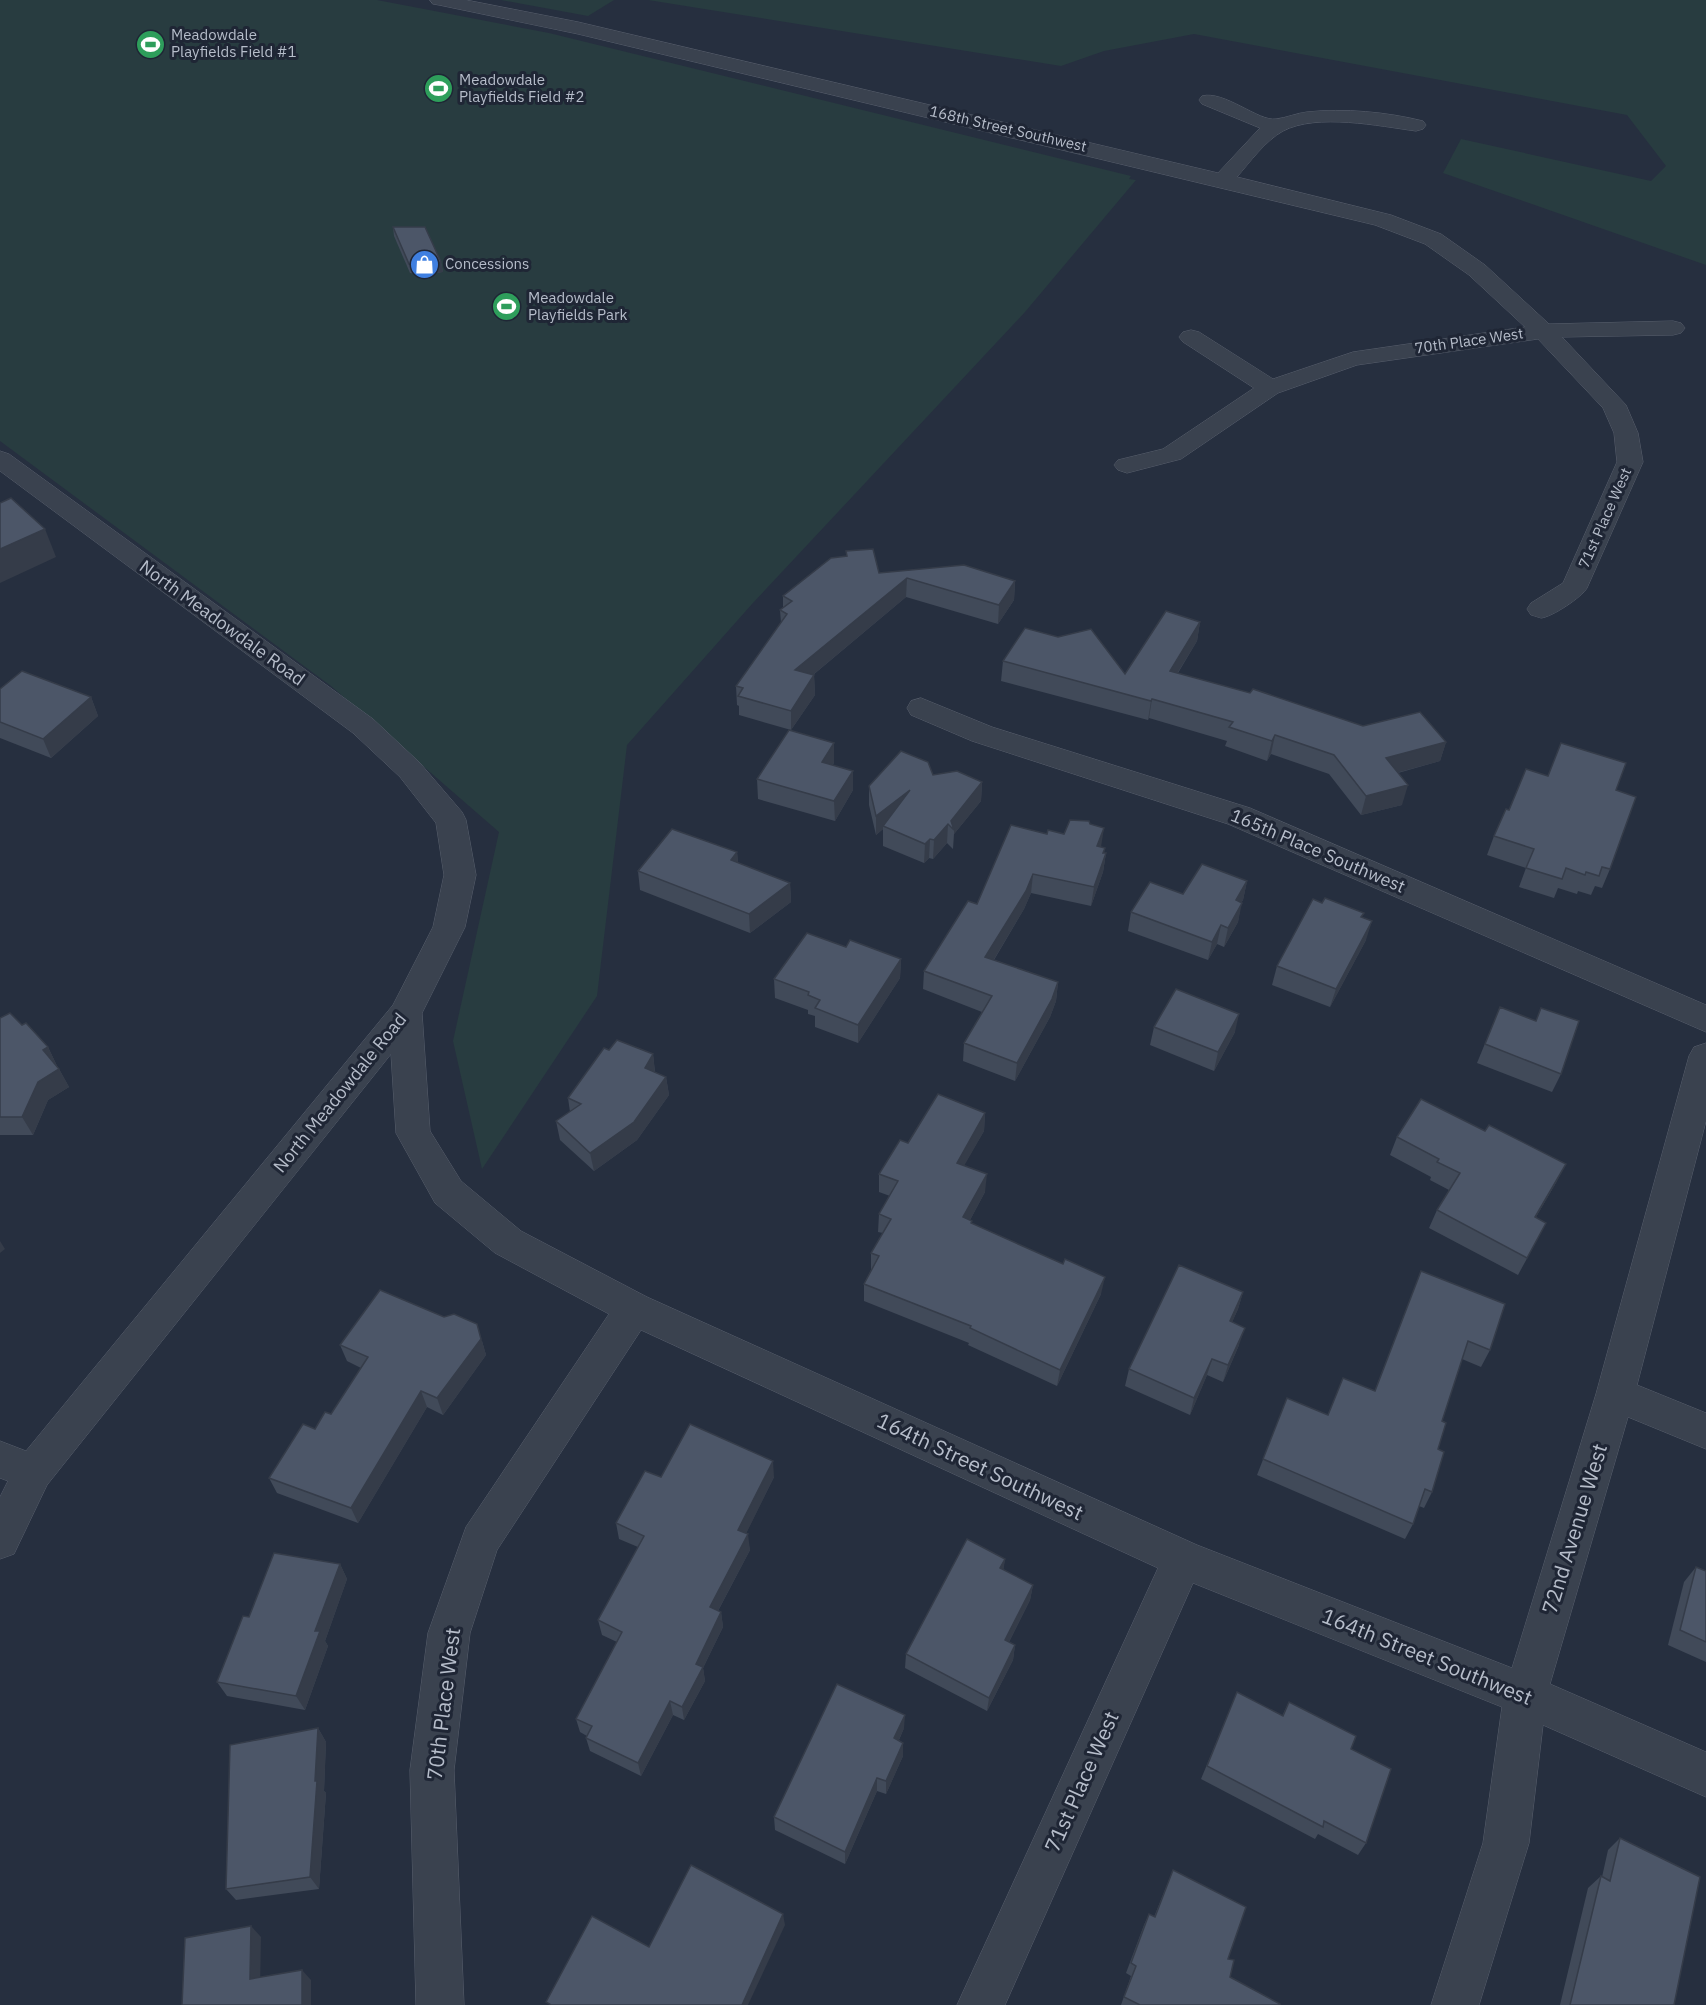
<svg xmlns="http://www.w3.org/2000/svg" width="1706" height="2005" font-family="'IBM Plex Sans',sans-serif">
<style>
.green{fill:#283c40}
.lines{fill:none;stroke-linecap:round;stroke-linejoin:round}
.street-casing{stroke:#585f6d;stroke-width:1}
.street{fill:#3a424f;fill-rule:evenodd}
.wall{fill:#414a59}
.shaded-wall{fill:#353c49}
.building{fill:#4c5668;stroke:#353c49;stroke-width:1.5}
.labels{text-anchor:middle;stroke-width:6;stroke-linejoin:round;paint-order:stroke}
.far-poi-label{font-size:15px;fill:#b6bdca;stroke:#1f2635;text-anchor:start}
.far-street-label{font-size:15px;fill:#b6bdca;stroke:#1f2635}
.street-label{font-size:18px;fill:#b6bdca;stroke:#1f2635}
.near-street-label{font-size:21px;fill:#b6bdca;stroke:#1f2635}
</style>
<rect width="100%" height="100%" fill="#262f3f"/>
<g class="green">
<path d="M0,0h377l172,33 582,143 -2,3 7,1 -111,132 -273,292 -125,141 -30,251 -115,173 -29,-128 46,-209 -168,-146 -331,-245z"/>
<path d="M501,0h113l-26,16z"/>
<path d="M648,0h1058v265l-263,-92 18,-34 190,42 15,-15 -39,-51 -433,-81 -90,17 -43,15z"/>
</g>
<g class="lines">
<defs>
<g id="street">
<path d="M430,0h36l112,22 640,151 42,-45 -58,-24 -3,-4 3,-4c22,-6 57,26 74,23 10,-1 21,-6 31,-7 37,-4 80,0 116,9l3,4 -3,4 -7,2c-37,-5 -99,-18 -133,0 -18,10 -33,31 -46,46l154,38 50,19 44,31 64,59 124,-3 8,2 4,5 -4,5 -8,2 -111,2 64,68 12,28 5,29 -56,126c-5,9 -35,29 -46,30 0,0 -9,-3 -10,-3l-4,-6 4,-6 32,-20 54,-121 -3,-29 -11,-25 -65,-69 -181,26 -79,28 -97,66 -54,14 -9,-3 -4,-5 4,-5 45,-11 91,-61 -71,-46 -4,-5 4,-5 8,-2 8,2 74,47 80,-27 172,-25 -56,-52 -44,-31 -50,-19 -797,-191 -139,-29 -6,-1z"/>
<path d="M0,451l9,3 364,265 47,44 42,49 4,8 10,55 -11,52 -43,86 8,118 31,50 60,50 126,66 550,248 315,123 84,-274 93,-338 5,-9 12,-4v78l-69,264 69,28v36l-78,-32 -78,267 156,68v45l-163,-72 -14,118 -50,162h-48l52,-162 19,-136 -309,-124 -188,422h-48l201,-437 -517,-238 -144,220 -27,83 -16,137 10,235h-48l-6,-235 18,-137 38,-106 143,-213 -114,-61 -60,-50 -39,-70 -5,-79 -344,431 -33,69 -14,5v-62l8,-16 -8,-3v-37l26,10 367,-446 40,-78 11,-52 -8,-52 -36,-46 -47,-44 -353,-262z"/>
<path d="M921,698l71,29 258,81 456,197v27l-478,-208 -256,-83 -61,-26 -4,-7 4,-7z"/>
</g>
</defs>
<use href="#street" class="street-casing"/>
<use href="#street" class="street"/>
</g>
<g class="wall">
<path d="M393,227l48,35 2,10 -21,3 -12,-2 -16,-37z"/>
<path d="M846,551l33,22 136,8 -1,19 -16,24 -92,-27 -93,78h1l1,20 -24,35 -52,-15v-9l-2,-1 -1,-19 45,-63 -1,-13 3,-2v-12l63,-40z"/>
<path d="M1200,622l-3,19 -19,32 185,53 83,16 -6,19 -42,12 4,32 -41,10 -32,-41 -58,-20 -4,7 -42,-15 2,-5 -78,-23 -1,2 -147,-39 2,-20 122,13z"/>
<path d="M0,689l91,8 7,19 -47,42 -51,-20z"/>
<path d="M834,762l-1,3 20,25 -18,31 -77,-22 -1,-20z"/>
<path d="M933,775l49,7 -1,19 -27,33 -1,15 -6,-6 -14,16 -4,-1 -5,5 -41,-17v-17l-7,6 -7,-30v-19z"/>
<path d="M1548,776l68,14 -6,79 -8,19 -7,-2 -4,9 -13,-4 -1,3 -19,-6 -4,10 -35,-11 7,-19 -39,-13 7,-19 15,-26z"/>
<path d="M1047,834l54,13 3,6h2l-3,19 -12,34 -60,-13 -7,16 -30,51 64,22 -2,19 -6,16 -35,64 -52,-20 1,-18 18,-31 -59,-23 1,-18 53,-67z"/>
<path d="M737,852l1,11 52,20 1,19 -41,31 -110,-43 -2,-19z"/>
<path d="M1247,881l-4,19 -2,3 -3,19 -14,25 -7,-3 -9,16 -80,-29 3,-19 52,-18z"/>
<path d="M1362,917l4,23 -36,67 -58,-22 5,-19z"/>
<path d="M846,947l55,12 -1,19 -42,65 -43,-16v-11l-7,-2v-4l-33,-12 -1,-19z"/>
<path d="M1500,1007l61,67 -9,18 -75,-29z"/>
<path d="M0,1018l22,7 26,22 9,19 2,3 10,18 -21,13 -15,35h-33z"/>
<path d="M1154,1027l81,5 -21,39 -64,-26z"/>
<path d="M609,1050l44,4 2,18 11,5 3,18 -32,45 -43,31 -34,-31 -4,-19 14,-9 -2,-14z"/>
<path d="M985,1113l-1,18 -20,34 21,27 -15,28 2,1v2l129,71 -44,92 -89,-41 1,-2 -105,-42v-17l7,-14v-17l12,-20 -5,-1 1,-18 11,-18 -11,-4v-18l29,-31z"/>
<path d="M1397,1137l160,44 -21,36 1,23 -19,35 -89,-47 8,-18 12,-20 -19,-10 1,-3 -41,-22z"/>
<path d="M1421,1271l69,79 -9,17 -19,-8 -20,62 -10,71 -8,16 -5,-2 -6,18 -8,15 -148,-64 30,-77 41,17 47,-25z"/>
<path d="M1243,1292l-5,17 -6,13 7,23 -16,37 -16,-7 -17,40 -65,-29 4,-17z"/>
<path d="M482,1341l4,14 -43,60 -16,-8 -69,116 -81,-30 -8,-15 46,-49 16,-15 30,-46 -14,-7 -7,-16z"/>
<path d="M661,1477h113l-28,56 4,17 -32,61 3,1 2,15 -20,41 2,13 -21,39 -11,-5 -32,61 -51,-25 -4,-13 1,-2 -7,-4 -4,-13 41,-77 -15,-7 -4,-15 40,-73 -19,-8 -3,-16z"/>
<path d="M1005,1559l-2,11 30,15 -3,15 -21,42 6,3 -2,15 -26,51 -82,-43 1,-14z"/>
<path d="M340,1564l7,15 -22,62 3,5 -23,64 -78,-14 -10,-14 32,-65z"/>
<path d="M1696,1567l10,4v91l-38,-17 16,-63z"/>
<path d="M1237,1692l45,24 7,-14 62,47 15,94 -8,12 -40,-21 -3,5 -114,-60z"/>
<path d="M318,1728l8,14 -2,49 2,2 -7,96 -83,11 -10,-11z"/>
<path d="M904,1728l-5,12 4,3v13l-17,38 -9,-3 -32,73 -70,-34 -1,-13z"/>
<path d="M1620,1838l54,167h-114l28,-117 13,-12 1,1 6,-27z"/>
<path d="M1173,1870l55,89 2,18 50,28h-159l10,-29 -5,-3 18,-48 5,-11 5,3z"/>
</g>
<g class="shaded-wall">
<path d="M441,262l2,10 -21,3 -2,-10z"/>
<path d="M45,529l11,28 -56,26v-34z"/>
<path d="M907,578l-1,19 -110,92 -1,-19z"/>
<path d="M1015,581l-1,19 -16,24 1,-19z"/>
<path d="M1200,622l-3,19 -30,49 3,-19z"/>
<path d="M814,675l1,20 -24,35v-19z"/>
<path d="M91,697l7,19 -47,42 -8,-19z"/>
<path d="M1152,699l-3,19 -1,2 3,-19z"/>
<path d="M1275,735l-4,19 -4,7 5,-20z"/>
<path d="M1446,742l-6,19 -59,16 5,-19z"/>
<path d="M834,743v19l-11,19 -1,-19z"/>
<path d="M853,771v19l-18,31 -1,-20z"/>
<path d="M982,782l-1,19 -27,33v-4l-3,-9z"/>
<path d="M1408,785l-6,20 -41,10 5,-19z"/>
<path d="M910,790l-27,36v3l-7,6v-19z"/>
<path d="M948,824l-1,19 -14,16 1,-19z"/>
<path d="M1104,828l-3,19 -7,18 3,-19z"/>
<path d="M930,839l-1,19 -5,5 1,-19z"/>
<path d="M1105,848l-2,13 3,-8 -3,19 -12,34 3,-19z"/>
<path d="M737,852l2,19 -8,-11z"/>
<path d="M1033,874l-2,19 -7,16 -40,67 1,-19z"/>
<path d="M1247,881l-4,19 -12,19 5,-19z"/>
<path d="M790,883l1,19 -41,31 -1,-19z"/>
<path d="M1242,903l-4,19 -14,25 4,-19z"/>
<path d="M1372,921l-6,19 -36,67 6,-18z"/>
<path d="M1221,925l-4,19 -9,16 4,-18z"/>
<path d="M901,959l-1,19 -42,65v-18z"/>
<path d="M1058,982l-2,19 -6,16 -35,64 2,-18z"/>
<path d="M1239,1014l-4,18 -21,39 4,-19z"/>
<path d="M48,1047l9,19 -5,3 -9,-19z"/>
<path d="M653,1054l2,19 -10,-5z"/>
<path d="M59,1069l10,18 -21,13 -15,35 -11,-18 16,-35z"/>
<path d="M666,1077l3,18 -32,45 -43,31 -4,-18z"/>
<path d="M985,1113l-1,18 -28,49 1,-17z"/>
<path d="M1566,1164l-9,17 -31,53 9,-17z"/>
<path d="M987,1174l-2,18 -23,43 1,-18z"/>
<path d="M0,1241l5,8 -5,4z"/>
<path d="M1105,1277l-4,17 -44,92 3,-16z"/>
<path d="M1243,1292l-5,17 -13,29 5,-17z"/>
<path d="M477,1324l9,31 -43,60 -6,-17z"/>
<path d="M1245,1328l-6,17 -16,37 5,-17z"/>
<path d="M1212,1359l-5,16 -17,40 4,-17z"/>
<path d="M421,1391l6,16 -69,116 -7,-15z"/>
<path d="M773,1461l1,16 -34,69 -2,-16z"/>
<path d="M748,1534l2,16 -38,72 -2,-15z"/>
<path d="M1005,1559l-2,15 -3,-6z"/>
<path d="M340,1564l7,15 -22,62 3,5 -23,64 -9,-14 19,-65z"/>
<path d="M1033,1585l-3,15 -27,54 2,-14z"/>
<path d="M721,1612l2,15 -20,41 2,13 -21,39 -2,-13 14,-43z"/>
<path d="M1015,1645l-2,15 -26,51 2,-13z"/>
<path d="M670,1701l3,14 -32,61 -3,-13z"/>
<path d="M905,1715l-1,13 -10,23v-13z"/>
<path d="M318,1728l8,14 -2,49 2,2 -7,96 -9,-12z"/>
<path d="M903,1743v13l-17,38v-13z"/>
<path d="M877,1778v13l-32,73v-12z"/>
<path d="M783,1914l2,11 -37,80h-6z"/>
<path d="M251,1926l10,11 -1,52 -10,-10z"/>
<path d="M302,1970l9,10v25h-9z"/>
</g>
<g class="building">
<path d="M393,227h32l16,35 -21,3 -11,-1z"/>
<path d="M11,498l34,31 -45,20v-46z"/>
<path d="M873,549l6,24 85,-8 51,16 -16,24 -92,-27 -112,92 19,5 -23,36 -53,-15 5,-8 -7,-2 51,-72 -7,-4 12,-9 -9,-5 48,-38 16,-2 -1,-5z"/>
<path d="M1166,611l34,11 -30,49 80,22 3,-4 110,37 57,-14 26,30 -60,16 22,27 -42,11 -32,-41 -59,-20 -3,6 -43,-14 4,-5 -81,-23 -1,2 -148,-40 22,-33 33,9 33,-8 34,45z"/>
<path d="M22,671l69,26 -48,42 -43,-17v-33z"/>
<path d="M789,730l45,13 -12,19 31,9 -19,30 -77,-22z"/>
<path d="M1561,743l65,20 -10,27 20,7 -26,72 -8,-2 -3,9 -13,-4 -1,3 -19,-7 -4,11 -36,-11 8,-19 -40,-13 12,-27 3,1 17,-41 22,7z"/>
<path d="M901,751l27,11 5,13 24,-4 25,11 -31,39 3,9 -6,-6 -14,16 -4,-1 -5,5 -42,-18 27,-36 -34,26 -7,-30z"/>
<path d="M1070,820l19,1 1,3 14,4 -7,18 8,2 -2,5h3l-12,34 -61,-13 -7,17 -41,66 73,25 -6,17 -35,64 -53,-20 28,-47 -68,-25 44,-70 9,3 34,-79 36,9 1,-4 16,4z"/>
<path d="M672,829l65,23 -6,8 59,23 -41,31 -111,-43z"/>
<path d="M1202,864l45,17 -11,19 6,3 -14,25 -7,-3 -9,17 -81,-30 19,-30 33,12z"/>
<path d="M1325,898l39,15 -3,4 11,4 -36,68 -59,-23 36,-67 9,4z"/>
<path d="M807,933l39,14 4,-7 51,19 -43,66 -43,-17 5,-8 -12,-5 1,-3 -35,-13z"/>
<path d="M1176,989l63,25 -21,38 -64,-25z"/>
<path d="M1500,1007l36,14 5,-13 38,13 -18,53 -76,-30z"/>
<path d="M10,1013l12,12 4,-2 22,24 -5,3 16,19 -21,13 -16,35h-22v-99z"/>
<path d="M617,1040l36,14 -8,14 21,9 -32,45 -44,31 -34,-32 25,-17 -13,-6 36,-50 5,2z"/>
<path d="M938,1094l47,19 -28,50 30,11 -24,43 9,4 -1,2 92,41 2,-5 40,18 -45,93 -90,-42 1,-2 -107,-42 15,-28 -8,-3 20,-34 -12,-5 19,-33 -19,-7 21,-34 8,3z"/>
<path d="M1421,1099l64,32 4,-6 77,39 -31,53 11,6 -19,35 -90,-48 23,-37 -23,-11 2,-3 -42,-22z"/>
<path d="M1179,1265l64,27 -13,29 15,7 -17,37 -16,-6 -18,39 -65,-29z"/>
<path d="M1421,1271l84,33 -15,46 -22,-9 -26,80 4,2 -8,26 6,3 -12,40 -7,-3 -12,35 -150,-65 24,-61 41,17 15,-37 32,13z"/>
<path d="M380,1290l64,27 10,-3 23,10 4,15 -44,59 -16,-7 -70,117 -82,-30 34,-54 12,5 10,-17 6,2 37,-57 -28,-12z"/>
<path d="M690,1424l83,37 -35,69 10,4 -38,73 11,5 -25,52 7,3 -21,40 -12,-6 -32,62 -52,-25 6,-12 -16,-7 46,-87 -24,-12 46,-84 -28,-13 29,-52 16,6z"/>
<path d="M967,1539l38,20 -5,9 33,17 -28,55 10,5 -26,53 -83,-44z"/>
<path d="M274,1553l66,11 -25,67h5l-24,65 -79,-14 26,-66 6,1z"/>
<path d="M1696,1567l10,4v71l-26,-12z"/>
<path d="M837,1684l68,31 -11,23 9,5 -17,38 -9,-3 -32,74 -71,-35z"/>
<path d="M1237,1692l46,24 6,-14 67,34 -5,13 40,20 -25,74 -42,-22 -1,6 -116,-61z"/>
<path d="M318,1728l-3,53h2l-7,96 -84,12 4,-144z"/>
<path d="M1620,1838l80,39 -26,128h-104l31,-129 9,5z"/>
<path d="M691,1865l92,49 -41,91h-191l-5,-3 46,-86 57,31z"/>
<path d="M1173,1870l73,37 -18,52 6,1 -4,17 50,27v1h-140l-16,-8 12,-31 -5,-3 18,-49 6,3z"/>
<path d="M251,1926l-1,53 52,-9v35h-120l3,-67z"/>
</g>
<defs>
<symbol id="stadium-disc" viewBox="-11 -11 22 22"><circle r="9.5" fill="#2e9e5b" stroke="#1f2635"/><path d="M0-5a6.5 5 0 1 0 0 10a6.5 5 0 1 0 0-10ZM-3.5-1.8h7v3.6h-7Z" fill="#fff"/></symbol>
<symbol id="shop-disc" viewBox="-11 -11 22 22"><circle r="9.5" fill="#3f7fe0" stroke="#1f2635"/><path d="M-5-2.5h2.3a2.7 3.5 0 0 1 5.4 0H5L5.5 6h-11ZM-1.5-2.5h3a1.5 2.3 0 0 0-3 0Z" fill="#fff"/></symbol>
</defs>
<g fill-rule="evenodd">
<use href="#stadium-disc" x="134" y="28" width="33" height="33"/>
<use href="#stadium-disc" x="422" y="72" width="33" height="33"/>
<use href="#shop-disc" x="408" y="248" width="33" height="33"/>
<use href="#stadium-disc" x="490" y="290" width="33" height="33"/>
</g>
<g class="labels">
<g class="far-poi-label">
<text x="171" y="40">Meadowdale<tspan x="171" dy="17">Playfields Field #1</tspan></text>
<text x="459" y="85">Meadowdale<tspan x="459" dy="17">Playfields Field #2</tspan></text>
<text x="445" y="269">Concessions</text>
<text x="528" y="303">Meadowdale<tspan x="528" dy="17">Playfields Park</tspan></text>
</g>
<g class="far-street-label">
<text transform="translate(1008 129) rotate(13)" y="5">168th Street Southwest</text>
<text transform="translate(1469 341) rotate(-8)" y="5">70th Place West</text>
<text transform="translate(1605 518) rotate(-66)" y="5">71st Place West</text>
</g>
<g class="street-label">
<text transform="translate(222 623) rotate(36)" y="6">North Meadowdale Road</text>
<text transform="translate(1318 851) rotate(23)" y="6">165th Place Southwest</text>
<text transform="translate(340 1093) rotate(-51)" y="6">North Meadowdale Road</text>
</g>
<g class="near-street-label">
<text transform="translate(980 1467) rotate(25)" y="7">164th Street Southwest</text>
<text transform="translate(1575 1529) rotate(-73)" y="7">72nd Avenue West</text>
<text transform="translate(1427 1657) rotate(22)" y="7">164th Street Southwest</text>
<text transform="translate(444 1704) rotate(-83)" y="7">70th Place West</text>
<text transform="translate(1082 1782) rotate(-66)" y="7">71st Place West</text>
</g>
</g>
</svg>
